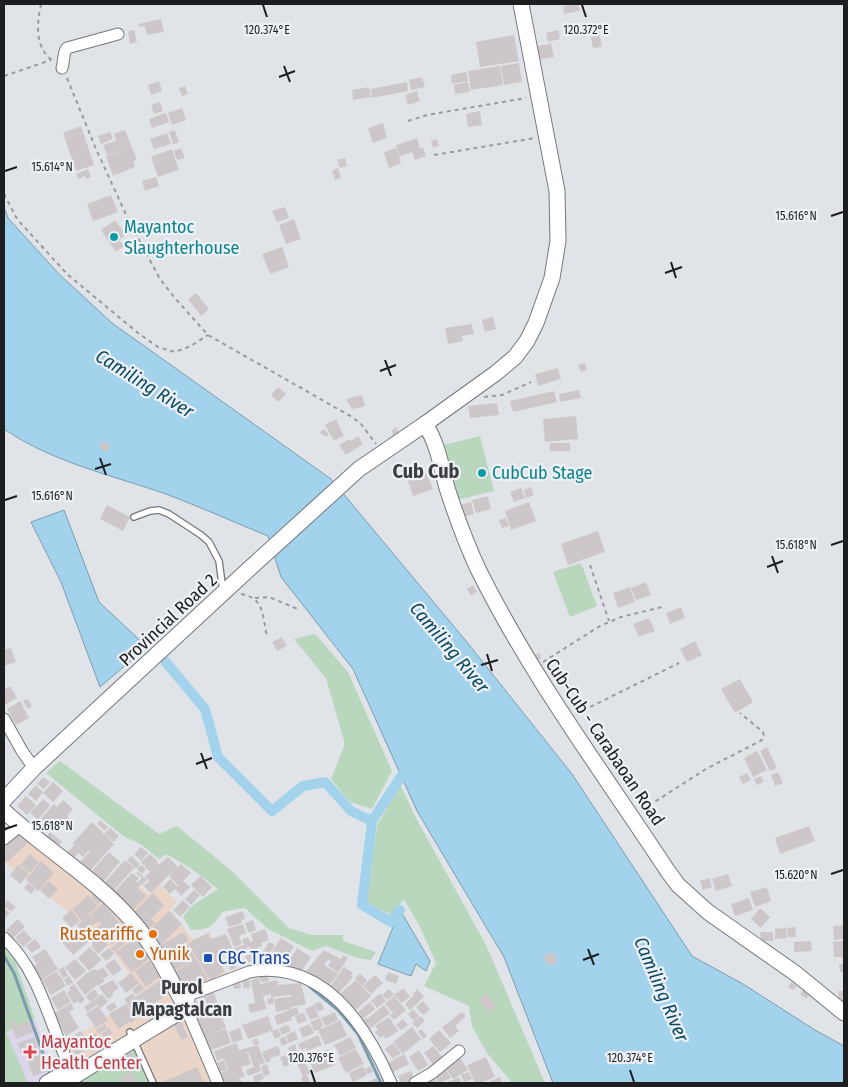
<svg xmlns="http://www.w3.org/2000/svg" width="848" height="1087" font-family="'Fira Sans Condensed',sans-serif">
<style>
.commercial{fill:#ead5c8}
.medical{fill:#ddd5eb}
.green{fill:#b9d7bd}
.water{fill:#a3d3ec;stroke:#7a9dae}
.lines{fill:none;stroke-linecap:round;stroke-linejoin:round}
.stream{stroke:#7a9dae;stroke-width:3}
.canal{stroke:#a3d3ec;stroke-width:10}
.building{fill:#cdc7ca}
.lane-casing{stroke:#74777b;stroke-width:8}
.street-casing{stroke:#74777b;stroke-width:13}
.secondary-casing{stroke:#74777b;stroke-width:17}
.path{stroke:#979b9e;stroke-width:2;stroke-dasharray:4 4;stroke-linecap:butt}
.lane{stroke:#fff;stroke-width:5.5}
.street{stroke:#fff;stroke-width:11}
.secondary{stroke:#fff;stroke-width:15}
.ticks{fill:none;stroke:#1c1e1f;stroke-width:2}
.culture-dot{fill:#0f9aa8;stroke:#eef1f6;stroke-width:2}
.food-dot{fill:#e8710a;stroke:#eef1f6;stroke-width:2}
.transit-dot{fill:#1a4fb4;stroke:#eef1f6;stroke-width:2}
.health-dot{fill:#e0444e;stroke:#eef1f6;stroke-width:2}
.labels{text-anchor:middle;stroke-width:4.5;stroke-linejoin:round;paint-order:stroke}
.culture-label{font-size:18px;fill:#0d838f;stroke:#eef1f6;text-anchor:start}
.street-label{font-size:18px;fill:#1c1e1f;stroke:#eef1f6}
.food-label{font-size:18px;fill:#c56008;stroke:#eef1f6;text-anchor:end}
.transit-label{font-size:18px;fill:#164399;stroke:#eef1f6;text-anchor:start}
.health-label{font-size:18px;fill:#be3a42;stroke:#eef1f6;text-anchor:start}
.water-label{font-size:19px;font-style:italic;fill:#0a4963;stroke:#eef1f6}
.neighbourhood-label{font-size:19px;font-weight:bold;fill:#3c3e42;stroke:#eef1f6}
.quarter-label{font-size:20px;font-weight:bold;fill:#3c3e42;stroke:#eef1f6}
.ticks-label{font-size:12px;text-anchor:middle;fill:#1c1e1f;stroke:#eef1f6;stroke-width:4.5;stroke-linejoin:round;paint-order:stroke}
</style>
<rect width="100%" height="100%" fill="#e0e4e9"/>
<g class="commercial">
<path d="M21,825l98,82 22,-20 8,8 11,-10 17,17 -7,8 23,29 17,-7 18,47 -46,21 -111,69 -10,-23 83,-53 -41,-54 -99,-77v-23z"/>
<path d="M185,1011l30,72h-61l-19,-42z"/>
</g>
<path class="medical" d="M35,1019l19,53 -20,11h-6l-23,-51z"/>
<g class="green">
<path d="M480,436l14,55 -41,10 -13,-55z"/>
<path d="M581,563l16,43 -27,11 -17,-45z"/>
<path d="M315,634l33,38 44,99 -20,38 -22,-7 -19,-23 14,-35 -19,-66 -32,-39z"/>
<path d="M60,761l99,73 18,-8 56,46 56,56 23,7h31v6l33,11 -5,8 -14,-2 -31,-12 -14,5 -44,-22 -23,-21 -23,4c-9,15 -13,18 -31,18l-8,-13 10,-12 25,-16 -22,-17 -29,-18 -8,5 -17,-14 -19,-9 -77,-63z"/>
<path d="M400,784l15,32 72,131 58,136h-33l-25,-30 -15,-26 -3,-21 -45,-20 12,-23 -16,-36 -16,-28 -13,16 -25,-13 11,-76z"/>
<path d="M4,948l11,13 20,58 -29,13 22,51h-24z"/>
<path d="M133,1042l18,41h-82z"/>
</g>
<g class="water">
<path d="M4,207l4,11 51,56 53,49 219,156 135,162 106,133 120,182 51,28 72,46 29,16v37h-291l-49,-126 -87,-146 -64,-142 -72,-92 -13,-41c-34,-14 -68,-29 -102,-42 -55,-19 -114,-32 -162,-65z"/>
<path d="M64,510l35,92 48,45 -47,40 -39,-105 -30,-60z"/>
<path d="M400,910l30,51 -4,10 -10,-7 -5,12 -33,-12z"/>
</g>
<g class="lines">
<g class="stream">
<path d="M4,956l10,17 36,100"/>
<path d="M310,987l28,23 20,24 23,49"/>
</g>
<g class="canal">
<path d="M165,661l40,48 13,48 54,54 31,-25 22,-4 26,29 21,10 30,-46"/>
<path d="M372,821l-10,84 29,17 9,-12"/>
</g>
</g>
<g class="building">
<path d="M578,4l2,7 -16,3 -1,-8z"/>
<path d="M161,19l3,13 -17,3 -2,-9 -6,1 -1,-3z"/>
<path d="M134,30l3,12 -7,2 -2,-13z"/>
<path d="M558,30l2,9 -12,3 -2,-9z"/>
<path d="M599,31l3,16 -9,1 -3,-15z"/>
<path d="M514,35l5,26 -39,6 -4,-25z"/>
<path d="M551,43l3,14 -16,3 -3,-13z"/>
<path d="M519,63l3,19 -18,3 -3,-19z"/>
<path d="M500,66l3,19 -32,5 -3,-19z"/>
<path d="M466,72l2,9 -16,3 -1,-9z"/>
<path d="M422,77l3,10 -14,3 -2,-10z"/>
<path d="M159,81l3,10 -11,4 -3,-10z"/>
<path d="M407,82l1,9 -36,7 -1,-9z"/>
<path d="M468,82l2,10 -15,2 -1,-9z"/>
<path d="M185,86l3,8 -6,2 -3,-8z"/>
<path d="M369,87l2,10 -18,3 -1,-10z"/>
<path d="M417,91l3,10 -12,4 -3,-10z"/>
<path d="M160,102l3,9 -9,3 -3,-9z"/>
<path d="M182,108l4,12 -14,5 -4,-12z"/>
<path d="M480,111l2,14 -14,2 -2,-13z"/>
<path d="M166,113l3,9 -17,6 -3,-9z"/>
<path d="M383,123l4,15 -14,5 -5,-15z"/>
<path d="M81,126l13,39 -18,6 -13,-38z"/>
<path d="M125,130l12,30 -4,1 2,6 -22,9 -7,-20 21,-7 -20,6 -4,-10 13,-4 -2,-7z"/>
<path d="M175,130l4,12 -6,2 -4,-12z"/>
<path d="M110,132l3,7 -12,5 -3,-8z"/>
<path d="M167,133l4,11 -17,5 -4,-10z"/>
<path d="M417,138l3,10 3,-1 3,9 -11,4 -3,-8 -13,5 -3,-12z"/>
<path d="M437,139l2,7 -6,2 -2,-7z"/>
<path d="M181,148l4,10 -8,2 -3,-9z"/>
<path d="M396,148l5,15 -12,5 -5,-16z"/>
<path d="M172,149l7,21 -21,7 -7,-20z"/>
<path d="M345,158l2,8 -7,2 -3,-8z"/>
<path d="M338,168l3,10 -6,2 -3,-9z"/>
<path d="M88,169l3,8 -5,2 -1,-3 -7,3 -2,-5z"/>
<path d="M156,177l3,9 -14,5 -3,-10z"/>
<path d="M111,195l7,17 -25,9 -6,-17z"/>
<path d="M285,207l4,11 -12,4 -5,-11z"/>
<path d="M294,219l7,20 -15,5 -7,-19z"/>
<path d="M115,220l11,15 -7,5 5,6 -8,6 -15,-22z"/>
<path d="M282,247l7,20 -19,7 -8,-20z"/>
<path d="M196,293l13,16 -8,7 -13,-17z"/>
<path d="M493,317l3,12 -11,3 -3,-12z"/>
<path d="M472,324l2,10 -12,2 1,5 -15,3 -3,-16z"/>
<path d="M585,363l2,7 -6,2 -3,-7z"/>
<path d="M558,368l3,11 -23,7 -3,-12z"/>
<path d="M278,387l8,7 -8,8 -7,-7z"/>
<path d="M579,390l2,8 -21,4 -1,-8z"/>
<path d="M554,391l3,11 -44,10 -3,-11z"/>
<path d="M362,395l3,11 -13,3 -6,-10z"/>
<path d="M497,403l2,12 -29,3 -2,-12z"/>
<path d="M576,416l2,23 -33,3 -2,-23z"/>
<path d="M336,419l8,17 -10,5 -9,-16z"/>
<path d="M396,427l3,5 -5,4 -3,-5z"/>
<path d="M323,429l6,5 -3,3 -6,-4z"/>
<path d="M358,436l5,8 -17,11 -7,-10 11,-6 1,2z"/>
<path d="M104,441l7,6 -4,5 -8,-5z"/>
<rect x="550" y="443" width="20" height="8"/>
<path d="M486,467l2,10 -9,2 -2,-9z"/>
<path d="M426,471l7,18 -20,7 -6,-18z"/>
<path d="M531,487l3,8 -8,3 -2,-8z"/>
<path d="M521,488l4,10 -11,4 -4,-10z"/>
<path d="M488,496l3,13 -15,4 -4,-13z"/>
<path d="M471,502l3,12 -10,3 -3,-12z"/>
<path d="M529,502l7,19 -25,9 -6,-19z"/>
<path d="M107,505l23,12 -7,14 -23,-12z"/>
<path d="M506,518l3,8 -7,2 -3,-8z"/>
<path d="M598,531l7,21 -37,13 -7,-21z"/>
<path d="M646,582l5,13 -15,5 -5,-12z"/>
<path d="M473,585l4,7 -6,4 -4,-7z"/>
<path d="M630,587l5,15 -17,6 -5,-15z"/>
<path d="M681,607l4,11 -15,6 -4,-11z"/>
<path d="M649,618l6,13 -16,6 -6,-13z"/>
<path d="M282,637l5,9 -10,5 -5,-9z"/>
<path d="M695,641l7,14 -15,7 -7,-13z"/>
<path d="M11,648l5,14 -12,4v-16z"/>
<path d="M540,653l1,6 -5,1 -2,-5z"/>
<path d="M740,679l13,23 -18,11 -14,-24z"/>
<path d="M10,686l7,12 -13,7v-16z"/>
<path d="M27,699l5,7 -4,3 -5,-8z"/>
<path d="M20,701l9,17 -13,7 -9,-16z"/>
<path d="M767,747l10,21 -7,3 -10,-20z"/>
<path d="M757,751l10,19 -14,7 -9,-19z"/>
<path d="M778,772l5,11 -8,3 -4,-11z"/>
<path d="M747,773l4,7 -8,4 -4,-7z"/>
<path d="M761,776l3,6 -7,3 -3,-6z"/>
<path d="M43,777l7,5 -6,7 -7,-5z"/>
<path d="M53,782l10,9 -10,11 -10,-9z"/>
<path d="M36,785l7,7 -7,9 -8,-7z"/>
<path d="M26,796l10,9 -9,10 -10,-9z"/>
<path d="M43,799l7,6 -12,15 -8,-7z"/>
<path d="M63,800l10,9 -6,7 2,2 -10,12 -4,-4 -6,6 -11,-10 16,-18 3,3z"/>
<path d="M100,820l8,7 -3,4 -8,-7z"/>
<path d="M92,822l22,22 -25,28 -10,-9 11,-12 -1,-1 -6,7 -5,-4 -5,6 -7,-5 8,-9 -1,-2z"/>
<path d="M809,826l6,15 -35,13 -5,-16z"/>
<path d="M110,828l9,8 -5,6 -10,-8z"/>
<path d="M17,831l11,12 -21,19 -3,-3v-16z"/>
<path d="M50,832l12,10 -6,6 -11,-10z"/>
<path d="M141,847l7,6 -7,8 -7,-7z"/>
<path d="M109,852l11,10 -19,22 -11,-11z"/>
<path d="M30,854l9,8 -9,11 -10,-8z"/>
<path d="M150,854l8,8 -1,2 2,1 9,-8 10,10 3,-3 10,9 -8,8 7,6 -9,9 -6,-7 -5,5 -7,-7 7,-8 8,8 1,-1 -10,-10 7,-8 -25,25 -8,-7 6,-5 -4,-4 5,-5 -9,-10z"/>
<path d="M131,856l9,8 -4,5 -9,-9z"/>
<path d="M125,860l9,8 -20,22 -9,-8z"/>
<path d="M41,861l13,12 -16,18 -12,-11z"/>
<path d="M18,865l11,9 -9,10 -10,-9z"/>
<path d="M141,865l5,4 -4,5 -5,-5z"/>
<path d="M138,872l9,8 -5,5 -4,-3 4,-4 -6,-5z"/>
<path d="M132,873l7,5 -3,3 5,4 -3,3 8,8 -12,13 -8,-8 -2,2 -11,-10z"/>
<path d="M728,874l4,12 -16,5 -4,-12z"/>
<path d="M200,876l12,11 -9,10 -12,-12z"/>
<path d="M709,878l3,9 -9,3 -3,-9z"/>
<path d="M49,881l9,8 -9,10 -9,-9z"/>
<path d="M28,883l7,6 -4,5 -7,-6z"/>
<path d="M767,887l4,14 -16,6 -5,-15z"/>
<path d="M194,890l6,5 -9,10 -6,-6z"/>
<path d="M94,893l8,8 -4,3 -7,-8z"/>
<path d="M153,893l11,12 -13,14 4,4 -7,6 -4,-4 2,-1 -12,-12z"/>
<path d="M88,895l10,11 -10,8 8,8 -12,11 -7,-8 5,-4 -10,-12z"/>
<path d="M749,898l4,12 -18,6 -4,-12z"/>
<path d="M7,900l9,7 -5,5 -7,-6z"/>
<path d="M183,900l7,7 -10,10 -7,-7z"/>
<path d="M103,903l16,19 -7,7 7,9 -7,7 -8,-9 5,-3 -1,-1 -6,5 -7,-7 6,-6 -2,-2 -2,1 -7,-8z"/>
<path d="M4,908l6,5 -6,7z"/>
<path d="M760,908l10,9 -9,11 -10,-9z"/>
<path d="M71,910l9,11 -9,7 -9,-10z"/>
<path d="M169,911l13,13 -21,21 -13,-13z"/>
<path d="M243,911l2,8 -4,1 1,3 -13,4 -4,-10z"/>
<path d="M18,919l7,8 -12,11 -7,-8z"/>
<path d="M253,920l3,10 -7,3 -4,-10z"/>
<path d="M243,924l3,9 -7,3 3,8 -8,3 -7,-18z"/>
<path d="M844,925v14l-10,1 -1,-14z"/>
<path d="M795,927l1,10h-8l-1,-9z"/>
<path d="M76,928l12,14 -15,13 -12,-14z"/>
<path d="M786,928l1,10 -12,1v-10z"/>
<path d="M265,929l4,11 -8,3 1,3 -7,3 2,6 -3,1 2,5 -8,1 -3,-6 6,-2 -2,-6 2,-2 -15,7 -2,-5 10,-3 -2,-5 6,-3 2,5 3,-1 -2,-7z"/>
<path d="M24,930l8,9 -9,8 -8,-9z"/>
<path d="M94,930l14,15 -10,9 -7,-8 2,-2 -6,-8z"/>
<path d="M131,932l3,4 -20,16 -3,-4z"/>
<path d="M184,932l5,8 -22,15 -6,-10z"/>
<path d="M760,932h13v9h-12z"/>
<path d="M208,933l3,6 15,-5 8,18 -15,6 5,14 -14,8 -22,-37z"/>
<path d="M135,938l15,20 -18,14 -16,-20z"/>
<path d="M281,938l13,8 -11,19 -14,-8z"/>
<path d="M35,939l6,8 -9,6 -6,-7z"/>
<path d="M811,941l1,10 -18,1v-10z"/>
<path d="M844,941v16h-10l-1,-15z"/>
<path d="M269,942l6,3 -8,14 -6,-4z"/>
<path d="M187,944l21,35 -22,13 -12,-20 13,-8 3,3 -7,-11 -8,5 8,-4 4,6 -12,7 -9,-13z"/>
<path d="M90,947l12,13 -13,11 -11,-13z"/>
<path d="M109,948l5,6 -8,7 -6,-6z"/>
<path d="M297,948l14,9 -11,16 -13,-9z"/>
<path d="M45,949l13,20 -17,11 -8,-13 4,-3 -5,-7z"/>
<path d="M324,950l17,9 2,-4 5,3 -10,15 -10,-7 3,-5 -3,-2 -4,6 14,9 -9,12 -23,-15z"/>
<path d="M554,952l4,10 -10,4 -5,-10z"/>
<path d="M240,953l3,8 -7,3 -3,-8 2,-2 2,3 -1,-3z"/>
<path d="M75,959l11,12 -11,9 -10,-13z"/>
<path d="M114,959l8,10 -9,7 -8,-10z"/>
<path d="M149,961l11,15 -14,11 -11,-16z"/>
<path d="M235,963l1,5 -6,2 -1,-4z"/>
<path d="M839,964h5v8h-4z"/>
<path d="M64,967l4,9 -5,2 -5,-8z"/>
<path d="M103,967l6,8 -6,4 2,2 -7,5 -1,-1 -12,10 -9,-12 11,-10 8,-4 2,2z"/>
<path d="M344,967l9,6 -2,2 2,2 -14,16 -9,-6z"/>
<path d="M57,971l9,15 -15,9 -9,-15z"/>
<path d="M388,972l11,4 -3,8 -11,-4z"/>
<path d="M131,973l8,10 -13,10 -8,-10z"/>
<path d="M360,973l7,8 -5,5 -7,-8z"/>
<path d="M267,974l2,7 -8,1 -2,-6z"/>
<path d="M375,975l8,8 -12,11 -8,-8z"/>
<path d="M69,976l4,6 -5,4 -4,-6z"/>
<path d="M259,978l1,6 17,-4 1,5 23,-2 5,21 -15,3 -2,-10h2v-2l-18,2 1,6 -6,2 -1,-6 4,-1v-4l-8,2 4,13 -17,4 -2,-9 7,-1 -4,-23z"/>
<path d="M249,979l2,8 -7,2 -2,-8z"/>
<path d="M113,980l6,8 -7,5 2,2 -6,4 -9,-12z"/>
<path d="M356,980l15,16 -15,14 -16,-16z"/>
<path d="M160,981l9,12 -33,23 -12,-17 9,-6 2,4z"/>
<path d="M240,981l1,7 -7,1 -2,-6z"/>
<path d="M791,982l6,4 -4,4 -5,-3z"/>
<path d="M74,984l11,16 -5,4 -2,-3 -4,3 -7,-11 4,-3 -2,-2z"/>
<path d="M140,984l4,5 -8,6 -4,-5z"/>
<path d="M403,988l7,8 -8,7 -8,-8z"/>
<path d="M94,989l5,6 -9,7 -4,-6z"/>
<path d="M389,989l5,5 -6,6 -6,-5z"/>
<path d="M417,989l7,8 -14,13 -5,-6 9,-9 -1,-1z"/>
<path d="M804,989l7,4 -5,6 -6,-5z"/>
<path d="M64,990l7,12 -13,8 -7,-12z"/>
<path d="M213,990l5,15 -14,4 -5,-15z"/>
<path d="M838,991h6v11h-5z"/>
<path d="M380,993l6,8 -9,7 -6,-7z"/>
<path d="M102,994l6,8 -8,6 -4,-5 1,2 -10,7 -3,-5z"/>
<path d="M487,994l9,12 -7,6 -10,-12z"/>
<path d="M394,996l12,14 -12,10 -4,-5 7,-6 -5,3 -7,-8z"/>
<path d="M289,997l2,12 -15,3 -2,-13z"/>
<path d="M200,1001l3,9 -7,2 -3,-8z"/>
<path d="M423,1001l7,8 -7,6 -7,-8z"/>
<path d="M114,1002l3,5 -7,5 -4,-5z"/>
<path d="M321,1002l3,7 -6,3 -4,-8z"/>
<path d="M370,1002l5,7 -12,10 -5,-7z"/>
<path d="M71,1003l3,6 -5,3 10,16 -13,8 -13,-22z"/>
<path d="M126,1004l7,10 -6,4 6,-3 3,4 -5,4 -1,-2 -11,8 -10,-15z"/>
<path d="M314,1005l5,12 -9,3 -5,-11z"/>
<path d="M384,1005l6,8 -20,16 -7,-9 3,-2 1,1z"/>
<path d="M98,1006l10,14 -12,8 -10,-14z"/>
<path d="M218,1006l8,22 -18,6 18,-5 5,14 -21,7 -14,-36z"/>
<path d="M297,1007l2,7 -8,3 1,3 -15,5 -3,-9z"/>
<path d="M413,1009l6,7 -5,5 -6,-7z"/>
<path d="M335,1012l3,8 -13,6 -4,-8z"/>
<path d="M462,1012l4,4 -11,10 4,5 -9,7 -8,-11z"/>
<path d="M304,1013l3,8 -9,3 -3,-8z"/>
<path d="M268,1016l5,15 5,-2 3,7 -6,3 -4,-8 -23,8 -6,-14z"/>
<path d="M421,1016l4,5 -8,7 -5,-5z"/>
<path d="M389,1017l9,14 -12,8 -3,-3 -3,2 -5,-6 3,-2 -3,-4z"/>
<path d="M320,1018l3,8 -3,2 1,1 19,-9 7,16 -22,9 -7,-15 -4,1 -4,-9z"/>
<path d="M403,1019l5,6 -7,5 -5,-5z"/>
<path d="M15,1020l2,4 -7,3 -1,-5z"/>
<path d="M29,1021l4,11 -17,7 -4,-12z"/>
<path d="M181,1021l7,16 -7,3 -7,-16z"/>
<path d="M105,1024l2,4 -8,6 -3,-4z"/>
<path d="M309,1024l5,9 -11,5 -4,-9z"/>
<path d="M288,1025l3,6 -9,4 -3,-7z"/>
<path d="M412,1027l9,12 -18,15 -10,-12z"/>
<path d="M109,1028l3,5 -7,5 -3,-5z"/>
<path d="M240,1028l3,11 -10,4 -4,-11z"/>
<path d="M421,1029l6,7 -4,3 -5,-7z"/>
<path d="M439,1030l12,13 -11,9 -11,-13z"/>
<path d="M81,1031l10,15 -15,10 -10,-16z"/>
<path d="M295,1031l3,8 -9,4 -3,-8z"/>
<path d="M95,1033l5,9 -4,3 -6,-9z"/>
<path d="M318,1035l4,10 -15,6 -1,-3 -5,2 -3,-6z"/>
<path d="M285,1036l3,7 -6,3 -3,-7z"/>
<path d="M34,1037l4,10 -17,7 -3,-11z"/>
<path d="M350,1037l6,11 -16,8 -6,-11z"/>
<path d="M257,1038l2,6 -5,1 -2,-5z"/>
<path d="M237,1043l2,7 19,-5 7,18 -6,2 2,6 -13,5 -2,-6 8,-3 -6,-15h-1l4,12 -10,3 4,9 -7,3h2l2,4h-18l-3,-10 7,-3 2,5 -6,-17 -7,3 -3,-10z"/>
<path d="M393,1043l8,10 -8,6 -8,-10z"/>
<path d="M295,1044l2,7 -7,3 -2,-6z"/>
<path d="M278,1046l3,9 -11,3 1,3 -5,2 -4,-11z"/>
<path d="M433,1046l10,12 -10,7 -9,-12z"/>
<path d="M40,1049l8,22 -15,5 -8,-22z"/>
<path d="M328,1049l7,16 -20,8 -7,-15z"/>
<path d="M356,1049l8,15 -18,9 -8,-15z"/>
<path d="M303,1050l3,6 -9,4 -2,-6z"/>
<path d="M419,1050l9,15 -10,6 -9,-14z"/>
<path d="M131,1052l3,8 -6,3 -4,-8z"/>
<path d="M288,1054l3,10 -7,3 -4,-10z"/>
<path d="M404,1054l5,10 -16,8 -5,-9z"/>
<path d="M459,1056l9,14 -15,9 -9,-14z"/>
<path d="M486,1057l9,20 -14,6h-6l-8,-18z"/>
<path d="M303,1058l7,15 -3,2 3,8h-7l-2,-5 2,-1 -7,-16z"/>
<path d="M118,1060l3,5 -5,2 -2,-5z"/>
<path d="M224,1060l3,10 -7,2 -3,-9z"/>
<path d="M267,1064l3,10 -6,2 -3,-9z"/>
<path d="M363,1066l4,9 -14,7 -4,-9z"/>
<path d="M370,1066l3,6 -5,2 -3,-5z"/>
<path d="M197,1067l7,16h-40l-1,-1z"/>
<path d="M445,1067l6,11 -12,5 -6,-9z"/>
<path d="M411,1071l4,10 -6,2h-8l-3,-7z"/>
<path d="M132,1072l5,11h-15l-2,-6z"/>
<path d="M469,1072l3,7 -8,3 -3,-7z"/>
<path d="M262,1073l2,6 -5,1 1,3h-5l-2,-7z"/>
<path d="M434,1077l3,6h-15z"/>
<path d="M459,1077l3,6h-16z"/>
<path d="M500,1077l2,6h-10l-1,-2z"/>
<path d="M377,1078l2,5h-14z"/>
</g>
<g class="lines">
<defs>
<g id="lane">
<path d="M134,517l16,-6 9,-1 10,4 32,21 8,7 10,19 4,30"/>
<path d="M130,1032l23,51"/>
</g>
<g id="street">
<path d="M62,68c2,-6 1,-16 5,-20l51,-14"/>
<path d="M4,719l18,32 12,17"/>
<path d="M4,839l17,-14"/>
<path d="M4,938c38,35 47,93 70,138"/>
<path d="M182,1000l9,-6 58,-22c74,-13 117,53 142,111"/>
<path d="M189,1000l-3,8 32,75"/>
<path d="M415,1083l17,-10 27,-22"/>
</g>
<g id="secondary">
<path d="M425,424c13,20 16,42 22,64 9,28 19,55 31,81 53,107 124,202 189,301l11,15 30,27 87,61 49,40"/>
<path d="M4,800l30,-32 215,-199 110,-100 66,-45 71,-51 19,-16 12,-16 9,-18 16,-45 6,-37 -1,-50 -36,-187"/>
<path d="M4,811c42,39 93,68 130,112 23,27 35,54 52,85l-123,75"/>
<path d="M47,1083l23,-13"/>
</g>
</defs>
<use href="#lane" class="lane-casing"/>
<use href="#street" class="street-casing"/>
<use href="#secondary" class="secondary-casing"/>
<g class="path">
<path d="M41,4c-4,20 -7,43 12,57"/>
<path d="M4,76l47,-16"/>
<path d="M67,78l29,71 32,70 32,60 14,18 34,38 144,82 9,7 15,20"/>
<path d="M408,121l19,-6 99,-17"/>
<path d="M434,155l101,-17"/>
<path d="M4,194l13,25 50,55 71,59 20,14 17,5 16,-6 17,-11"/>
<path d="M484,397l18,-2 29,-13"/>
<path d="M590,565l19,56"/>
<path d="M241,594c24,4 21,22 26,42"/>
<path d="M255,598l14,-1 31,13"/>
<path d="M543,662l57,-36 21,-9 41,-10"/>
<path d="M576,714l103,-51"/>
<path d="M642,810l64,-41 56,-29 2,-4 -1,-4 -23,-19"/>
</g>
<use href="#lane" class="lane"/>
<use href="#street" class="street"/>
<use href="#secondary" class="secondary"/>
</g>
<path class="ticks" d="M263,5l4,12M582,5l4,12M284,66l6,16M279,77l16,-6M5,171l12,-4M831,216l12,-4M671,262l5,16M665,273l17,-6M385,360l6,16M380,371l16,-6M100,458l6,17M95,469l16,-5M5,500l12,-4M831,545l12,-4M772,556l6,17M767,567l16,-6M487,654l5,17M481,665l17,-5M201,753l6,16M196,764l16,-6M5,829l12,-4M831,874l12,-4M588,949l6,16M583,960l16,-6M311,1070l4,12M630,1070l4,12"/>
<g class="culture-dot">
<circle cx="114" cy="237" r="5"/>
<circle cx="482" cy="473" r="5"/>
</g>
<g class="food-dot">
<circle cx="153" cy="934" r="5"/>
<circle cx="140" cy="954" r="5"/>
</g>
<rect class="transit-dot" x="203" y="953" width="10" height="10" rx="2.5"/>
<path class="health-dot" d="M27.5 1044.5h5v5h5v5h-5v5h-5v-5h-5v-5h5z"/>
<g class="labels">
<g class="culture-label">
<text x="124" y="233">Mayantoc<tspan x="124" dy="21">Slaughterhouse</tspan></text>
<text x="492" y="479">CubCub Stage</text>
</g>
<g class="street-label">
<text transform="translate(168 620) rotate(-43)" y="6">Provincial Road 2</text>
<text transform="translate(605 742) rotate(56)" y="6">Cub-Cub - Carabaoan Road</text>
</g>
<g class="food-label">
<text x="143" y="940">Rusteariffic</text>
<text x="150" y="960" text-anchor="start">Yunik</text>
</g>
<g class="transit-label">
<text x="218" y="964">CBC Trans</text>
</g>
<g class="health-label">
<text x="41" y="1048">Mayantoc<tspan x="41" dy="21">Health Center</tspan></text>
</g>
<g class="water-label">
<text transform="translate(145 383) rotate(32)" y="7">Camiling River</text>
<text transform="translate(450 647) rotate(50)" y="7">Camiling River</text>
<text transform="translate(662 989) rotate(67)" y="7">Camiling River</text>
</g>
<g class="neighbourhood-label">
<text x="182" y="994">Purol<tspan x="182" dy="22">Mapagtalcan</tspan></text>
</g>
<g class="quarter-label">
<text x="426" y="478">Cub Cub</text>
</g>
</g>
<g class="ticks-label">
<text x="586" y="34">120.372°E</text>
<text x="267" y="34">120.374°E</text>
<text x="52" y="171">15.614°N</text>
<text x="796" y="220">15.616°N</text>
<text x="52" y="500">15.616°N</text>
<text x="796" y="549">15.618°N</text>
<text x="52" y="830">15.618°N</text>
<text x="796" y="879">15.620°N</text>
<text x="311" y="1062">120.376°E</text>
<text x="630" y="1062">120.374°E</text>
</g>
<rect width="848" height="1087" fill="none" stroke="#1c1e1f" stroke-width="10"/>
</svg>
